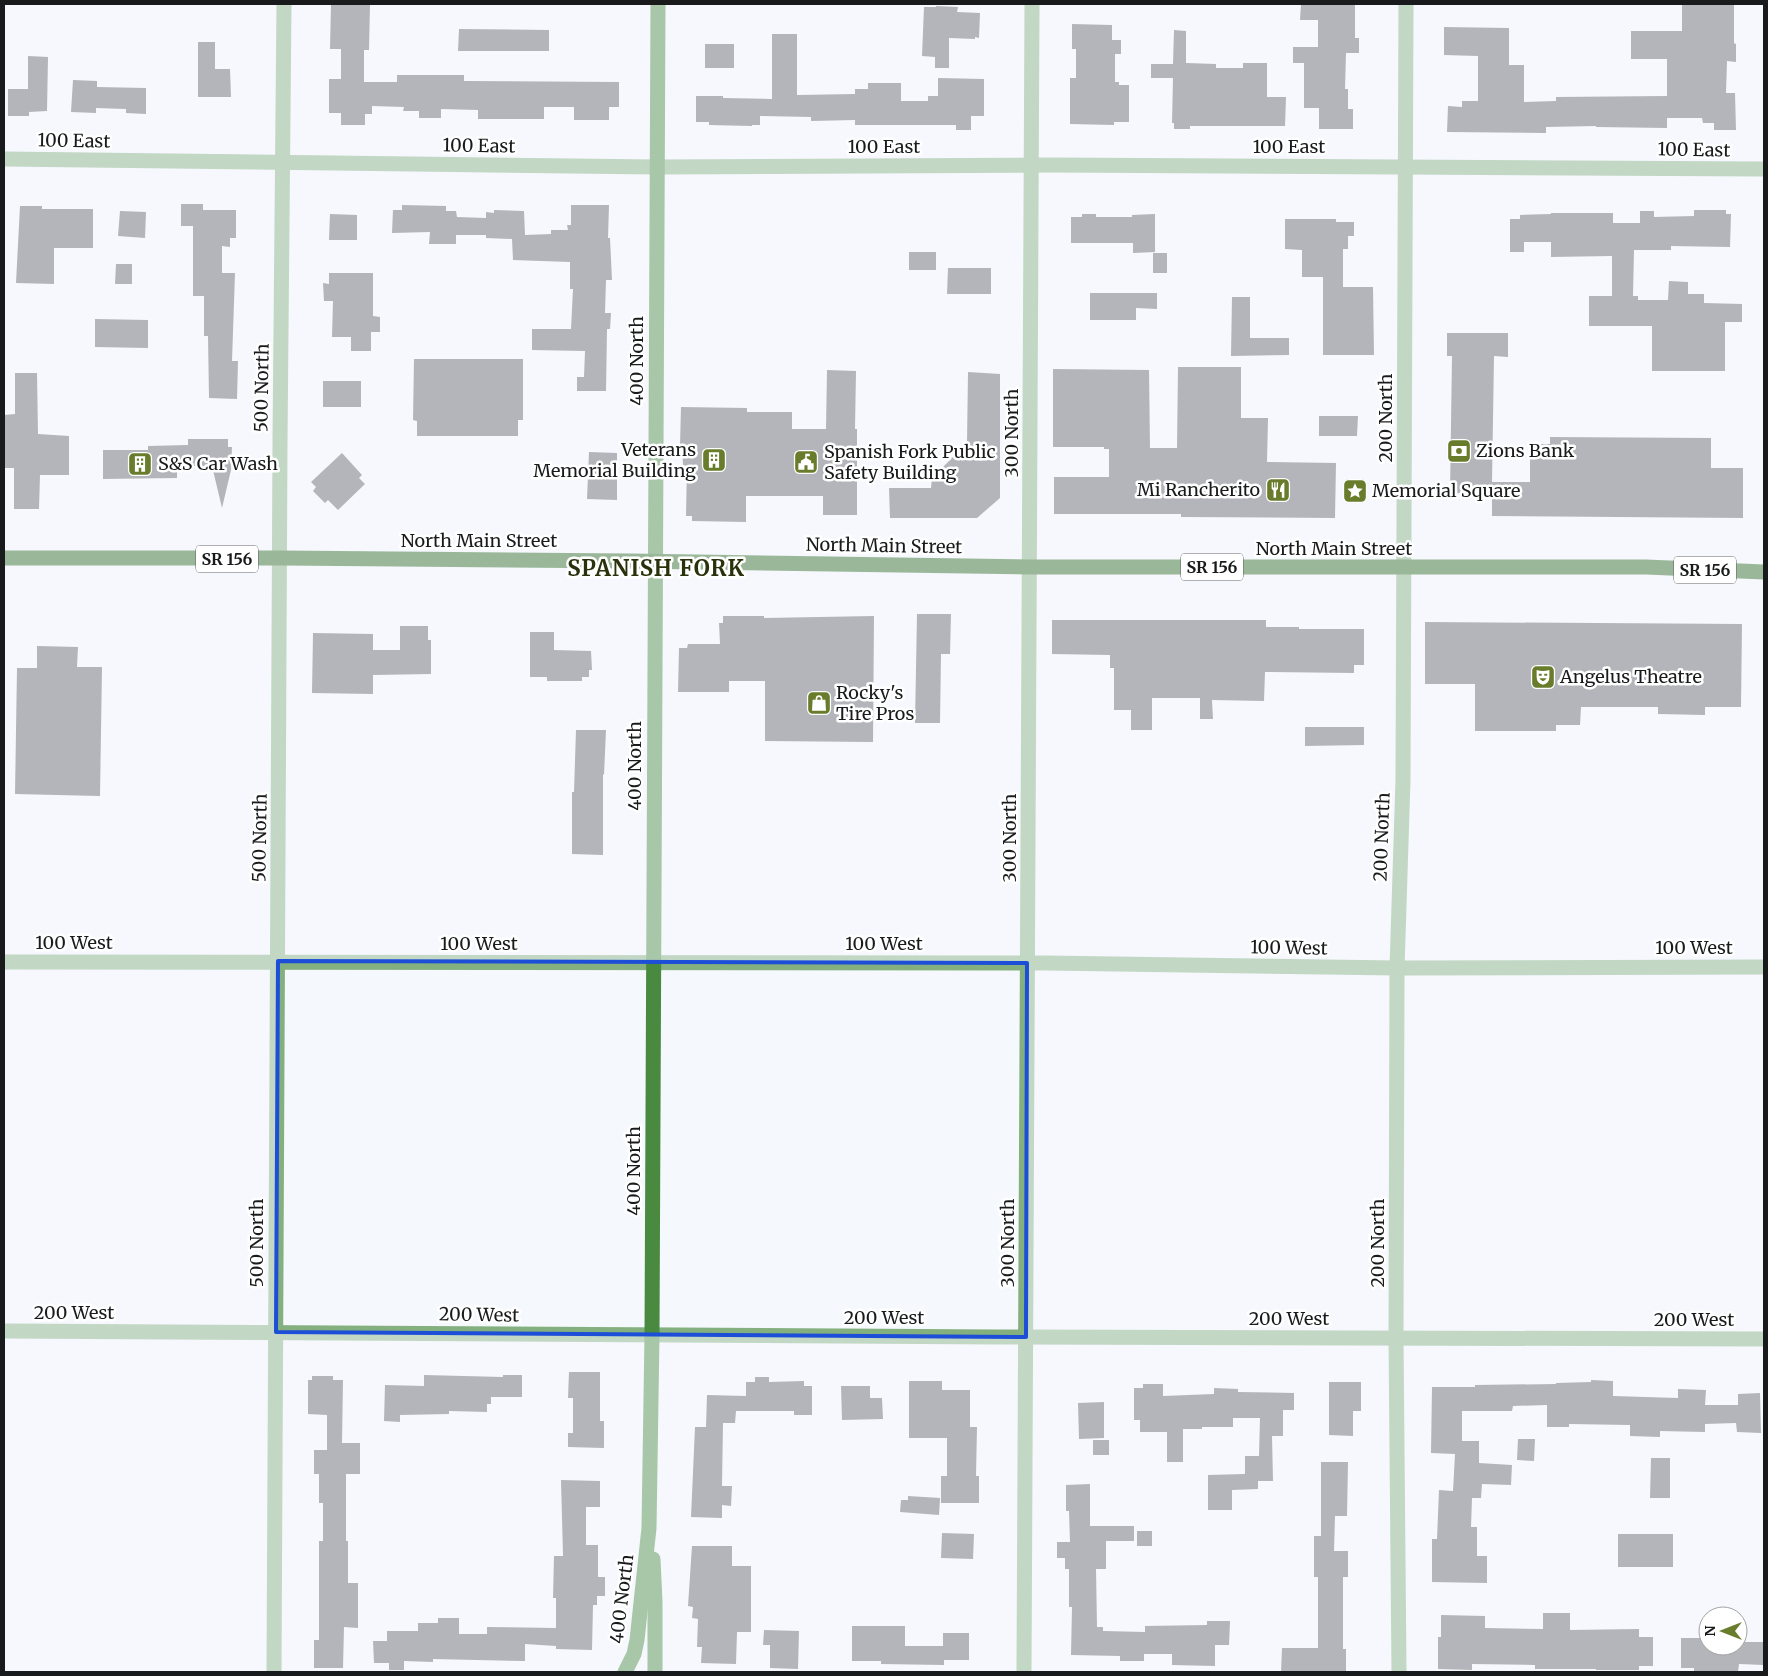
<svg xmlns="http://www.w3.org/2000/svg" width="1768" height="1676" font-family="Merriweather,serif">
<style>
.building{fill:#646468}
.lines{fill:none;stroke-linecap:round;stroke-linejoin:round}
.street{stroke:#84af7e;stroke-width:15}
.secondary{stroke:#498a40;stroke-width:15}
.primary{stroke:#2a6c21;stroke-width:15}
.marked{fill:none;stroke:#1d4ed8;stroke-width:4;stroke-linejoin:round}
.labels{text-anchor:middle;stroke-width:5;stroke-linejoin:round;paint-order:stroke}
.shield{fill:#fff;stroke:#5e5f5f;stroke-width:1}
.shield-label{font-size:16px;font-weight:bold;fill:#191a1b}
.street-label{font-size:18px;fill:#191a1b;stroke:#fff}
.poi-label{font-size:18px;fill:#191a1b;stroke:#fff;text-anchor:start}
.district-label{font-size:22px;font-weight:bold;letter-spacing:1px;fill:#29320c;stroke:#fff}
</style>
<rect width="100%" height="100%" fill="#f5f8fd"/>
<g class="building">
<path d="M331,4h39l-1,46h-5v32h33v-7h67v6l155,1v25h-10v13h-35v-13h-30v12h-66v-9l-37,-1v9h-22v-7h-16l1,-4 -32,-1v8h-7v11h-24v-12h-12v-34h12v-30h-11z"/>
<path d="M1301,4h54v34h4v15h-13l-1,36h3v20h5v20h-34v-21h-15v-45h-11v-16h25v-27h-18z"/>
<path d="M1682,4h52v39l2,1v18l-9,-1 -1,32h9l1,37h-22v-7h-11l-1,-5h-35v10l-71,-1v-1l-50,1v6l-99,-1 1,-26 14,1v-6h16v-45l-34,-1v-28l65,1v37h15v37l32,-1v-4l111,-1v-37h-36v-28h51z"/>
<path d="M936,6l22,1 -1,5 23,1 -1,25 -4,-1v2l-26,-1v30h-14v-11l-13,-1 2,-49h12z"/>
<path d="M1072,24l40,1v15h9v14h-6v28h4v3h10v37h-15v3l-44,-1v-46h6v-29h-4z"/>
<path d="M459,29l90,1v21h-91z"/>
<path d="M1174,30l12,1v32l30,1v4h27v-5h24v34h19l-1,29h-95v3h-16v-6h-2l1,-45h-22v-14h22z"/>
<path d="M772,34h25v61l58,-1v-5h13v-6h33v18h27v-5h10v-18l46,1v37h-13v14h-15v-5h-101v-5l-44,1v-4l-51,-1v9h-8v1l-43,-1v-3h-13v-26h27v2l49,1z"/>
<path d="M198,42h17v27h15l1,28h-33z"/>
<rect x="705" y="44" width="29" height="24"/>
<path d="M28,56l20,1 -1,54 -18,1v4h-21v-27h20z"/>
<path d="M73,80l24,1v6l49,1v26l-20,-1v-4l-30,-1v5l-25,-1z"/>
<path d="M181,204h22v6h33v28h-6v9l-8,-1v27h13l-3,88h6l-1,38 -28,-1 -1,-62h-4v-40h-11v-70h-12z"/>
<path d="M402,205l44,1v5h10l1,6 29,1v-6l8,1v-3l30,1 1,24 26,-1v-4h17l-1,-5h4v-20h38l-1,33h2l2,42h-6l-1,33h6l-1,16h-3l-1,62h-29v-14h7l1,-26 -53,-1v-21h39l2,-40h-3v-27l-57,-2 -1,-21 -26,-1v-3h-30v9h-27l1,-12 -38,1 1,-23h9z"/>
<path d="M20,206h22v3h51v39h-39v36l-38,-1z"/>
<path d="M1694,210h32v4h5l-1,33 -59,-1v4h-37l-1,46h5v4h30l1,-19 19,1v12h16v9l38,1v18h-17v49h-73v-45h-63v-30h23v-40l-61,1v-15h-27v10h-14v-33h10v-4l31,-1v-1h62v10h27v-12h14v6l40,-1z"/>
<path d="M120,211l26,1 -1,26 -27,-2z"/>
<path d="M330,214l27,1v25h-28z"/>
<path d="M1082,214h14v3h36v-2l23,-1v38l-22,1v-10h-62v-26h11z"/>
<path d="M1285,219h51v3h18v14h-6v13h-5v38h30l1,68h-51v-78h-21v-27l-17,-1z"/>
<rect x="909" y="252" width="27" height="18"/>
<rect x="1153" y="253" width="14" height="20"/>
<path d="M116,264h16v20h-17z"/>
<path d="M948,268h43v26h-44z"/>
<path d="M329,273h44v43l7,1v15h-9v19h-20v-14h-19l1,-36h-9l-1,-18 6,1z"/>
<path d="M1090,293h67v16l-21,-1v12h-46z"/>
<path d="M1232,297h18v41h39v17l-58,1z"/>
<path d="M95,319l53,1v28l-53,-1z"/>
<path d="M1447,333h61v24l-14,-1 -2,126h38v-38h20v-7l161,1v30h32v50l-251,-2v-26v4l-42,-1 2,-137h-5z"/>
<path d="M414,359h109v61h-5v16h-101v-15l-4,-1z"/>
<path d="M1178,367h63v51h27l-1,44 69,1 -1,55 -154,-1v-3h-127v-37h55v-28h-5v-2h-51v-78l96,1 1,78h27z"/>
<path d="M827,370l29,1 -1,58h2v86h-34v-19h-77v26l-54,-1v-5h-6l1,-50 -4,-1 -1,-19h-2l1,-39 66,1v4h45v17h34z"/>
<path d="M968,372l32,2v124l-23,20h-87l-1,-30h42l1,-10 35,-35z"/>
<path d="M15,373h22l1,61 31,2v39h-29l-1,34h-25v-41h-10v-53l11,-1z"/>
<rect x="323" y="381" width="38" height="26"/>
<path d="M1319,416h39l-1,20h-38z"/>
<path d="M188,439h40v8h4l-1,23 -9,38 -10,-42h-35v12l-74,1v-29h45v-4l40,-1z"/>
<path d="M589,452l28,1v47l-30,-1z"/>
<path d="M342,453l20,22 -3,3 6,6 -27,26 -10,-10 -3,3 -12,-12 3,-4 -5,-5z"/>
<path d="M917,614h34l-1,40h-9l-1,69h-25z"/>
<path d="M723,616h41v2l110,-2 -1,126 -108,-1v-60h-36v11h-51l1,-44h8l1,-4h32l-1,-21h4z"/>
<path d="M1052,620h214v7h33v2h65v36h-10v8l-89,-1 -1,29 -52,-1 1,19h-13v-21h-48v32h-21v-20h-17v-42h-4v-13l-58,-1z"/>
<path d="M1425,622l317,2 -1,83h-36v8l-47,-1v-7h-77l-1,18h-24v6h-81v-47h-50z"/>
<path d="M400,626h28v14h3v34l-58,1v19l-61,-1 1,-60 60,1v16h27z"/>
<path d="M530,632h24v18l37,1 1,19h-3v7h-7v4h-35v-4h-17z"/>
<path d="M37,646l41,1 -1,20h25l-2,129 -85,-2 2,-126h20z"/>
<path d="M1305,727h59v18l-59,1z"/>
<path d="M576,730h30l-2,45 -1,-1v81l-31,-1v-62h2z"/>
<path d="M569,1372h31v49h4v27l-36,-1v-14h5v-35h-5z"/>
<path d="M424,1375l79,2v-2h19v22h-31v7h-4v8l-38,-1v3l-49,1v7l-16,-1 1,-36 39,1z"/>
<path d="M312,1376h21v4h10l-1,63h18v31h-14v67h2v42h10v45l-14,-1 -1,41h-29v-28h5v-99h4v-38h-4v-29h-5v-24h13v-35l-19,-1v-34h4z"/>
<path d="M755,1377h14v5l35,-1v5h8v29h-18v-4h-58l-1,12h-12l-1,63h10l-1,20 -9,-1v13l-31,-1 4,-90h11l1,-32 39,1v-14h9z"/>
<path d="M1591,1380l22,1v15l65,2v-9l28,1 -1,15h33v-11l22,-1 1,40 -24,-1 -1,-9 -31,1v8l-45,-1v6l-30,-1v-11l-61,-1v3h-22v-22l-34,1 -1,5h-50v30h17v22l33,2 -1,20 -29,-1 -1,14h-9l-1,29h6v29h10v27l-55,-1v-43h5l2,-49 14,1 2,-37 -24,-1 1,-66h43v-2l81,-1v-1l35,-1z"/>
<path d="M909,1381h33v9h28v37h7l-1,49h3v27h-38v-27h6v-38h-38z"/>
<path d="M1329,1382h32v29h-8v25l-24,-1z"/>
<path d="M1143,1384h20v12l51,-2v-6l24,1v3l56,1v17h-11v26h-11l1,45h-15v8l-26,1v20h-24v-35l37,-1v-18h14l1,-38h-27v9h-31v2h-19v33h-16v-30h-27v-12h-6v-32h9z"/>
<path d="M841,1386h29v12h12l1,21 -41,1z"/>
<path d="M1104,1402v36l-25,1 -1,-36z"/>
<path d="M1518,1439h17l-1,22 -17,-1z"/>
<rect x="1093" y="1440" width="16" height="15"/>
<path d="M1651,1458h19v40h-20z"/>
<path d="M1321,1462h27l-1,54h-12l-1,35h14v26h-5v72h3v22h-4v1h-61l1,-24h36v-71h-4v-41h7z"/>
<path d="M561,1480l39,1v26h-14v38h12v32h7v19h-8v9h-4l-1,45 -36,-1v-3l-31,-2v17l-92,-2v3l-29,-1v9h-15v-7h-15l-1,-22h14v-10h31v-8h20v-5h21v16h28v-7l69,1v-30h-3l1,-42h9z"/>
<path d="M1090,1484v42h44v15h-28v28h-10l1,58h6v4l42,1v-6l62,-1v-4h23l-1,24h-14v21l-43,-1v-11h-28v7h-24v-5l-49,-1 1,-48h-3v-38h-4v-11h-8v-16h13l-1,-31h-3v-26z"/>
<path d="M908,1496l32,2 -1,17 -39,-3 1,-12h7z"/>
<rect x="1137" y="1531" width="15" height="15"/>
<path d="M942,1533l32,1 -1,25 -32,-1z"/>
<rect x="1618" y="1534" width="55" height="33"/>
<path d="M692,1546h40v20h19v66h-14l-1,32 -35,-1 1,-16h-5l1,-28 -6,-1 1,-11 -5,-1z"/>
<path d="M1543,1613h27v17l69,-1v8h14v29h-14v4h-43v-1h-61v-4l-63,-1v6l-34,-1v-32h3v-22l44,1v12l58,1z"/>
<path d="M852,1626h53v20h38v-13h26v27h-25v5l-63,-1v-3h-29z"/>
<path d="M764,1630l35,1 -1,38 -28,-1v-23h-7z"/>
<path d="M1681,1638h27v8h30v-4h26v23l-25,-1 -1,8 -44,-1v-3h-13z"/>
</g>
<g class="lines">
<g class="street">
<path d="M4,159l653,8 395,-2 712,4"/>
<path d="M4,962l1042,1 351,5 367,-1"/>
<path d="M4,1331l994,6 766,2"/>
<path d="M274,1672l6,-1231 4,-437"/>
<path d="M1024,1672l8,-1668"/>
<path d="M1399,1672l-3,-334 1,-370 6,-188 3,-776"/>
</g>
<g class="secondary">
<path d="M653,1559l2,43v70"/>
<path d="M625,1672l9,-18 3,-14 12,-112 3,-193 6,-1331"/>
</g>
<path class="primary" d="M4,558h277l349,3 400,6h616l118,5"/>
</g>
<path d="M0 0H1768V1676H0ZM278,961l749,2 -1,374 -750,-5z" fill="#f5f8fd" fill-opacity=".55" fill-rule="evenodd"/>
<path class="marked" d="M278,961l749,2 -1,374 -750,-5z"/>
<defs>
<symbol id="bank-square" viewBox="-11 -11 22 22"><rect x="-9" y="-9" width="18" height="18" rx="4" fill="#697c2c" stroke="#fff"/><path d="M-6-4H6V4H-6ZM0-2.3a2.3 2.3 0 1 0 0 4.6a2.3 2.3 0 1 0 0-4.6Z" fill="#fff"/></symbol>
<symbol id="building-square" viewBox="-11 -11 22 22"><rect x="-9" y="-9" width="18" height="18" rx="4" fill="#697c2c" stroke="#fff"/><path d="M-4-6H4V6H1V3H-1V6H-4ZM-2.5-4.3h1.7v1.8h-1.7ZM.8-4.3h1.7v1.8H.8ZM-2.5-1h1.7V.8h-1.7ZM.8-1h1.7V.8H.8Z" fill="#fff"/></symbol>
<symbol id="civic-square" viewBox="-11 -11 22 22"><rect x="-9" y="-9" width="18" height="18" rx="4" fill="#697c2c" stroke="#fff"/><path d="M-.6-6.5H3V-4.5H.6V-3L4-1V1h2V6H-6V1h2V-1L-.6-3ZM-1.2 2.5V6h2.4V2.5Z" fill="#fff"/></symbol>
<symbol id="restaurant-square" viewBox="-11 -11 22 22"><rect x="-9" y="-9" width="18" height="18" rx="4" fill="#697c2c" stroke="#fff"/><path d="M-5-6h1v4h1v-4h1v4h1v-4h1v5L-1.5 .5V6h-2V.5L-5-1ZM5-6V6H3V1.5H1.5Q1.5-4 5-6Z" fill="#fff"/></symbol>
<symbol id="sight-square" viewBox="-11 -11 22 22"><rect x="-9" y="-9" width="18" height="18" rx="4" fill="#697c2c" stroke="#fff"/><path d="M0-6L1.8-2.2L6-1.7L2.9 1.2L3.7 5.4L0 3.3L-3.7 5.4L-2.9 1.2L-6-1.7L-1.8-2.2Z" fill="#fff"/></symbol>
<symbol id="theatre-square" viewBox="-11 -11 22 22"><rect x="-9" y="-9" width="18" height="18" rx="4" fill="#697c2c" stroke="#fff"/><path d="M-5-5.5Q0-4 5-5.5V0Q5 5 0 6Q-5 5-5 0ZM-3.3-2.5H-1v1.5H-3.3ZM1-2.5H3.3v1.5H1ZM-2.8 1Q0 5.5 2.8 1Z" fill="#fff"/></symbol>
<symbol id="shop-square" viewBox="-11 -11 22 22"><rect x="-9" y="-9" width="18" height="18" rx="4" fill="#697c2c" stroke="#fff"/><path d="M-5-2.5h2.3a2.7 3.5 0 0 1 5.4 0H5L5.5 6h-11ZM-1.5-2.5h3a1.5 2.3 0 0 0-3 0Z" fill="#fff"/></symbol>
</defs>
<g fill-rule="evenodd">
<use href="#bank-square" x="1445" y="437" width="28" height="28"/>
<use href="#building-square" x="700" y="446" width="28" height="28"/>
<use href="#civic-square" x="792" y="448" width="28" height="28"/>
<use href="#building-square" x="126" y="450" width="28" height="28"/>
<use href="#restaurant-square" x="1264" y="476" width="28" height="28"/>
<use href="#sight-square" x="1341" y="477" width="28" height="28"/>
<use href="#theatre-square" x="1529" y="663" width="28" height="28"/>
<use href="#shop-square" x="805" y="689" width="28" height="28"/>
</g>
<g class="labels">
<g class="shield">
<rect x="196" y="545.5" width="62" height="27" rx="4"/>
<rect x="1181" y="553.5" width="62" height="27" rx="4"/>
<rect x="1674" y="556.5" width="62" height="27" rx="4"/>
</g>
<g class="shield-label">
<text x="227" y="565">SR 156</text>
<text x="1212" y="573">SR 156</text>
<text x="1705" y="576">SR 156</text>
</g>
<g class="street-label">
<text transform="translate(74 141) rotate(1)" y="6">100 East</text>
<text transform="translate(479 146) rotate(1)" y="6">100 East</text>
<text x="884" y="153">100 East</text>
<text x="1289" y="153">100 East</text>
<text transform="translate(1694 150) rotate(1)" y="6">100 East</text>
<text transform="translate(637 361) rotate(-90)" y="6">400 North</text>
<text transform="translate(262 388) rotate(-89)" y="6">500 North</text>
<text transform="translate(1386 418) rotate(-90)" y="6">200 North</text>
<text transform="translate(1012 433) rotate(-90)" y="6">300 North</text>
<text x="479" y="547">North Main Street</text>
<text transform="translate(884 546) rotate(1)" y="6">North Main Street</text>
<text x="1334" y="555">North Main Street</text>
<text transform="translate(635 766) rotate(-90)" y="6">400 North</text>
<text transform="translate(1382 837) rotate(-88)" y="6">200 North</text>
<text transform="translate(260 838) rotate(-89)" y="6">500 North</text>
<text transform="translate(1010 838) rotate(-90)" y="6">300 North</text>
<text x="74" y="949">100 West</text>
<text x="479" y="950">100 West</text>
<text x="884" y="950">100 West</text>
<text transform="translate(1289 948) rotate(1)" y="6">100 West</text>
<text x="1694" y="954">100 West</text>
<text transform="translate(634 1171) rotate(-90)" y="6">400 North</text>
<text transform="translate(257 1243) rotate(-90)" y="6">500 North</text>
<text transform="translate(1008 1243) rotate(-90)" y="6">300 North</text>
<text transform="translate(1378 1243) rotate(-90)" y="6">200 North</text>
<text x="74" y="1319">200 West</text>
<text transform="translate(479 1315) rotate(1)" y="6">200 West</text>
<text x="884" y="1324">200 West</text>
<text x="1289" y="1325">200 West</text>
<text x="1694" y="1326">200 West</text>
<text transform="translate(622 1599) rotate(-83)" y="6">400 North</text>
</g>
<g class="poi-label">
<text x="696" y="456" text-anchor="end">Veterans<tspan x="696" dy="21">Memorial Building</tspan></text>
<text x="1476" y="457">Zions Bank</text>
<text x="824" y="458">Spanish Fork Public<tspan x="824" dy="21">Safety Building</tspan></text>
<text x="158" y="470">S&amp;S Car Wash</text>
<text x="1260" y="496" text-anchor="end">Mi Rancherito</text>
<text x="1372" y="497">Memorial Square</text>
<text x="1560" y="683">Angelus Theatre</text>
<text x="836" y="699">Rocky's<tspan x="836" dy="21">Tire Pros</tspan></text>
</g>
<g class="district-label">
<text x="656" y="576">SPANISH FORK</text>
</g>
</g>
<rect width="1768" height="1676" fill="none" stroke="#191a1b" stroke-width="10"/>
<g transform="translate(1723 1631) rotate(270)"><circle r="24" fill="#ffffff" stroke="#a3a3a4"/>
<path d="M0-4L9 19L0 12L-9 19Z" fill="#697c2c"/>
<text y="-8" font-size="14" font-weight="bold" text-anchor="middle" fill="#191a1b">N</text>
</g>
</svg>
